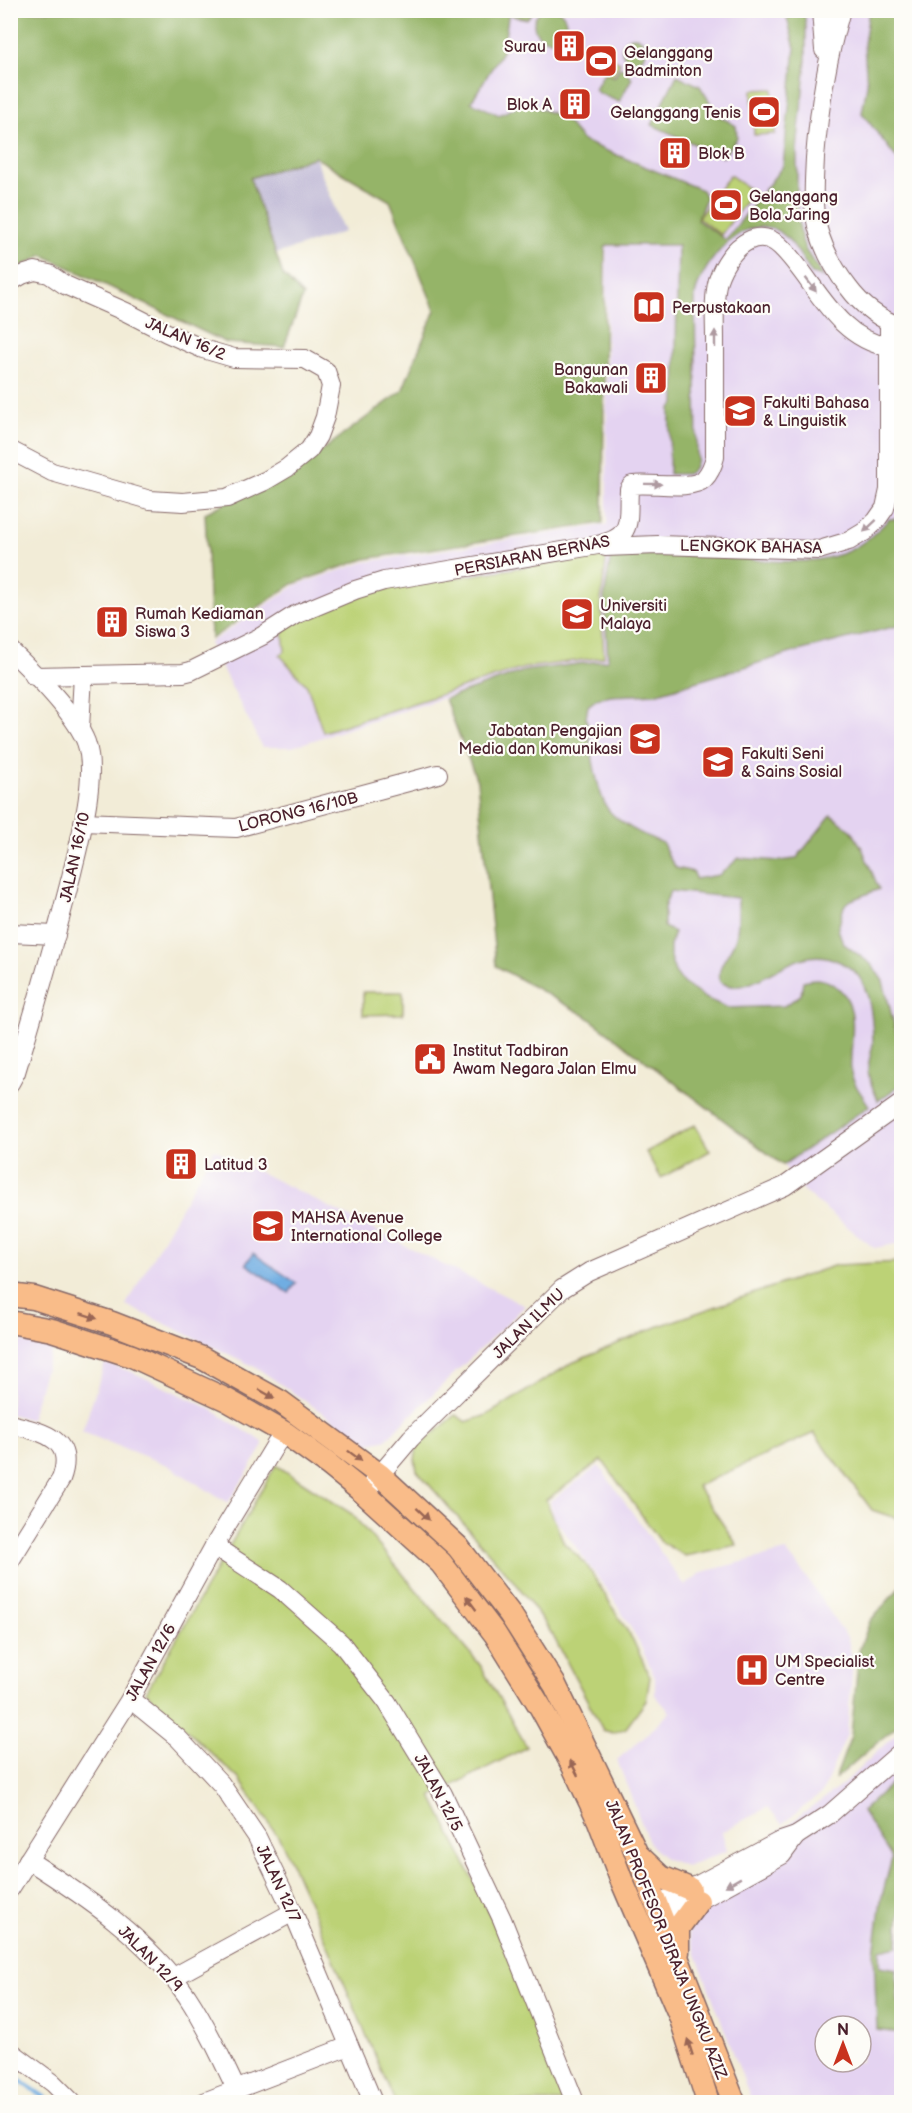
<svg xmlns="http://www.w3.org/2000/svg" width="912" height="2113" font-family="'Balsamiq Sans',sans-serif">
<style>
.built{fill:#e4d3f1;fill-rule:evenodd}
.industrial{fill:#c6c0d9}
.green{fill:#bcd276;stroke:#837850;stroke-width:1.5}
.forest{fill:#95b467;stroke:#706a49;stroke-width:1.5}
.water{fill:#70ade2;stroke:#5d6686;stroke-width:1.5}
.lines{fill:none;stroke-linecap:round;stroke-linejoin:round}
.stream{stroke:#70ade2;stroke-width:4}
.minor-casing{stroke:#856767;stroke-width:20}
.major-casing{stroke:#856767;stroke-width:25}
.minor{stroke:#fff;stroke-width:18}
.major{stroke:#f9bc89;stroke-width:22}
.oneway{fill:#ae9aa0}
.oneway2{fill:#965}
.labels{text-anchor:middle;stroke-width:4.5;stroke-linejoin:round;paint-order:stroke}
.poi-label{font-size:16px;fill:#4a1f2b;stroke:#fdfcf7;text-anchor:start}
.street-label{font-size:16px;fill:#4a1f2b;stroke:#fdfcf7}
</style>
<rect width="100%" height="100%" fill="#fdfcf7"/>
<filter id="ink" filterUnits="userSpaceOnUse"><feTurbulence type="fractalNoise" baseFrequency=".0167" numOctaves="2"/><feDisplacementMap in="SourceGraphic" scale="12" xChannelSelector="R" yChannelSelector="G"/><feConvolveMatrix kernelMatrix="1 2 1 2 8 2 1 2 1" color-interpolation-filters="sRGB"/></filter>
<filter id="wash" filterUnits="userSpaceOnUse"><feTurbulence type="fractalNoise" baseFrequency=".008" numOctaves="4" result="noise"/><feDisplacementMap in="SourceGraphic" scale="24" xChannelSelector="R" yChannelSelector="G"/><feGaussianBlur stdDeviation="1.35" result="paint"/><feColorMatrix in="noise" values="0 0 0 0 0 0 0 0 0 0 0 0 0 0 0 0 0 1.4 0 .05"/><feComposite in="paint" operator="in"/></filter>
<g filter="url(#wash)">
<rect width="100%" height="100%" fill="#f2ecd7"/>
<g class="built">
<path d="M509,11h392v1232l-27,5 -67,-54 -24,-29 -197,-149 -62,-344 -232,75h-30l-53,-104 87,-58 69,-23 242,-37 -1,-363 -135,-60 32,-52z"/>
<path d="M214,1149l311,157 -140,134 -18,3 -110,-75 -131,-63z"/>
<path d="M10,1338l42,11 -22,71 -19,-6z"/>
<path d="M105,1363l27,9 75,35 56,35 -1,7 -34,54 -61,-38 -85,-33z"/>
<path d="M599,1466l86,120 17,-14 84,-21 16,20 46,68 5,23 -6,72 -25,59 -40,31 -14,-17 -46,25 5,19 -41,15 -20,-7 -16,-14 -33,-85 37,-32 16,-16 -15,-17v-17l-18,-40 -23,-38 -60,-83 -4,-16z"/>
<path d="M901,1729v373h-149l-64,-169 14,-23 83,-51 -13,-23 69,-50zM825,2026h36v36h-36z"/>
</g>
<path class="industrial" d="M315,157l29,75 -68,22 -26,-76z"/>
<g class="green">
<path d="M588,46l32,16 -7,14 -32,-16z"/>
<path d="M773,89l2,45 -21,1 -2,-45z"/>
<path d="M730,175l23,17 -32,43 -23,-17z"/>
<path d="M607,554l-6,46 3,57 -80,11 -201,64 -16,-46 -27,-31 5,-4 -2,-17 3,-8 82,-35z"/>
<path d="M363,992h40v22l-40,1z"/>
<path d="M695,1125l15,26 -49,27 -15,-26z"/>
<path d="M901,1262v258l-29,-10 -58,-77 -117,53 40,59 -52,11 -24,-14 -59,-82 -56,40 18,43 22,21 47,76 17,37 -4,24 -20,27 -13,5 -10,-3 -51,-96 -33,-47 -102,-116 -2,-11 2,-13 39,-32 10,7 21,-7 85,-52 87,-37 177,-61z"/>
<path d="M276,1465l76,49 128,151 47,82 -95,49 63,128 70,178h-170l-78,-182 -36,-79 -41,-61 -94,-88z"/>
</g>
<g class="forest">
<circle cx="550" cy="24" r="16"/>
<path d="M11,11h523l-7,8 -14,-3 -4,-5 -6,39 -32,52 28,13 26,-12 37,14 21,24 119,49 4,8 -9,22 29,20 57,-74 12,-118 -8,-30 17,-7 2,15v34l-9,90v60l4,27 5,14 17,26 -11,-3c-9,-13 -18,-32 -31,-41 -36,-25 -79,31 -86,62l2,164 -3,10 -7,5h-18l1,-65 5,-5 3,-159h-70l-3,3 -2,275 -238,36 -72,25 -82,55 -6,-126 100,-50 97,-72 33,-81 -45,-109 -75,-44 -65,21 33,97 20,21 -19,51 -57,-4 -184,-88 -32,17z"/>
<path d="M869,11h32v153l-39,-51 5,-28 -3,-41z"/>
<circle cx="634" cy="49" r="12"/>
<path d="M620,67l5,2 7,9 -13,24 -21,-9 -3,-4 9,-16 11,4z"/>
<path d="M677,75l23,11 18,29 18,11 1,12 -14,19 -71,-32z"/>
<path d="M889,519h12v106l-103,26 -143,43 -44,2 -14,3 -9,7 -2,12c4,21 10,81 25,95 14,14 34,23 52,30l5,13 8,12 18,4 1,7 24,-4 20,-17 40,3 17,-2 35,-44 21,16 10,17 17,41 -30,12 -5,5 -6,23 5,14 29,22 11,16 13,51 5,10v42l-23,17c-3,-9 -10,-21 -10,-31 0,-9 4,-18 5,-27 0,-20 -2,-45 -12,-63 -4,-8 -13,-14 -21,-18 -49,-25 -83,41 -120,20 -4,-19 11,-27 16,-45 3,-12 2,-27 2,-39l-68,-7 -6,17v19l10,5 -4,13v12l5,15 8,11 22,15 23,10 56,-2 17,-11 2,-14c12,-3 20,-3 31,4 30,19 14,60 17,88 1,10 13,24 18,33l-86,59 -197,-149 -90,-50 -19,-185 -32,-82 79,-28 84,-11 -4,-62 7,-43c34,-1 68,-1 102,1 41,3 87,12 128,-2 18,-6 35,-21 48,-35z"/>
<path d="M901,1586v136l-66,57 16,-43 8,-85 11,-30z"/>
<path d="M901,1774l1,134 -2,1 -2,37 -18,4v16l16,3 2,33 3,1v30l-24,-3 -3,-76 7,-54 11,-42 -30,-47z"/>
</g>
<path class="water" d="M253,1253l43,30 -7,10 -43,-29z"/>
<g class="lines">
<path class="stream" d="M10,2074l42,28"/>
</g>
</g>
<g filter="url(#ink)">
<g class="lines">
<defs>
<g id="minor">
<path d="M821,10l3,40"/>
<path d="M841,10c-14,49 -22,97 -26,148 -1,23 -3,46 2,68 6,22 17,43 31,61 14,19 30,32 54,40"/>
<path d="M10,282l12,-7 13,-4 14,3 16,11 61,27 41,21 36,16 31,9 71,1 21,12 5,15 -6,31 -7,19 -9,14 -22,18 -22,13 -38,17 -44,4 -33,-2 -98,-28 -42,-22"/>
<path d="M605,547l53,-2 161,5 30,-9 15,-9 12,-11 9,-13 4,-18v-167"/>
<path d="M10,650c23,22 65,63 76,92 12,33 -6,97 -14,131 -17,67 -36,133 -56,199l-6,11"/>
<path d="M34,676l149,-3 8,-2 71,-35 33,-21 60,-25 29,-9 214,-36c37,-9 29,-24 31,-56l3,-4c18,-3 59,6 72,-6 6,-6 9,-14 11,-22 0,-39 0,-79 0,-118 0,-19 -2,-41 3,-59 5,-15 16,-32 30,-39 12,-6 24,-3 33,6 34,33 53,90 107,100"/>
<path d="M80,728l3,-52"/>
<path d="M83,822l153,6 202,-54"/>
<path d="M10,933l46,2"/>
<path d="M10,1424c32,8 66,14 51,55l-51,82"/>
<path d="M372,1484l39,-46 151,-149 27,-17 196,-86 117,-83"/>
<path d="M214,1546l66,43 61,54 46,59 56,92 59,125 73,183"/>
<path d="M130,1699l48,39 43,46 36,53 36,75 80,190"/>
<path d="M28,1860c58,37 119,78 159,136 19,29 34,61 49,93"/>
<path d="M10,1889l120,-190 84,-153 62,-102 9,-11"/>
<path d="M656,1904l34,-15 88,-47 18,-6 34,-22 72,-63"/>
<path d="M662,1919l36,-18 84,-46 14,-19"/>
<path d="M172,1978l121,-66"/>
<path d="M10,2051l43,32 19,19"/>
<path d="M204,2102l145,-56"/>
</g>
<g id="major">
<path d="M10,1295l24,3 78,25 90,35 79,44 99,73 78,72 52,67 45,71 80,165 99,252"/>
<path d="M10,1322l42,8 80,26 95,44 58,33 43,31 36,29 77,70 54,71 46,74 32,58 26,55 22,58 59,137 28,86"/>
<path d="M639,1856l22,21 29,12"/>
<path d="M678,1952v-24l20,-27"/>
</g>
</defs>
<use href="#minor" class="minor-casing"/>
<use href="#major" class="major-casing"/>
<use href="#minor" class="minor"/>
<use href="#major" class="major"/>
</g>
<defs><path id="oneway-solid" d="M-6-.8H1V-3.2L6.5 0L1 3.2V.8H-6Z" transform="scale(1.5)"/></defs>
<g class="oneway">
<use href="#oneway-solid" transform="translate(811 285) rotate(53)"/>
<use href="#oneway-solid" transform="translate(715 339) rotate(-90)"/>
<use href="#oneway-solid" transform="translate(653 484) rotate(1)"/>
<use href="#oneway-solid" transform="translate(870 526) rotate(137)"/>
<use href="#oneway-solid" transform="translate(733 1882) rotate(151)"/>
</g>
<g class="oneway2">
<use href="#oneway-solid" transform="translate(89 1316) rotate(18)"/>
<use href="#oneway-solid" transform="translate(267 1394) rotate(29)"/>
<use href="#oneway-solid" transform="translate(355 1456) rotate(37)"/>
<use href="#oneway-solid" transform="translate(423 1514) rotate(43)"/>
<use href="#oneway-solid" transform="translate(471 1603) rotate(-127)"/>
<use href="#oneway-solid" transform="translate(574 1768) rotate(-117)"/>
<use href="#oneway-solid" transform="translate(690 2047) rotate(-108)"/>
</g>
</g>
<defs>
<symbol id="building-square" viewBox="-11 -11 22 22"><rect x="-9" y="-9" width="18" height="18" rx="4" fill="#c8321e" stroke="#fdfcf7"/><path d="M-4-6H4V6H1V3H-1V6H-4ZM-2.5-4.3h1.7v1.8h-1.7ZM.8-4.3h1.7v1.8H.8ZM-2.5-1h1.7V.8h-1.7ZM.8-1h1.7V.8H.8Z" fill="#fff"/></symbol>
<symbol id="stadium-square" viewBox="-11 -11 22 22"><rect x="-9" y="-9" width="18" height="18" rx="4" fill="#c8321e" stroke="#fdfcf7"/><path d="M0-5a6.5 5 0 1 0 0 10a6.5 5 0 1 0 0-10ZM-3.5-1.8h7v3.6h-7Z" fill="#fff"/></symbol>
<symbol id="library-square" viewBox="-11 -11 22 22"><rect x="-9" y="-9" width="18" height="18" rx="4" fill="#c8321e" stroke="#fdfcf7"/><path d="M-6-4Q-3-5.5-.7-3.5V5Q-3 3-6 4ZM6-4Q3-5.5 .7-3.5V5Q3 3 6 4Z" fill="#fff"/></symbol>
<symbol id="university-square" viewBox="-11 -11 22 22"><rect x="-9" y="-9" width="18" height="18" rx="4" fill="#c8321e" stroke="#fdfcf7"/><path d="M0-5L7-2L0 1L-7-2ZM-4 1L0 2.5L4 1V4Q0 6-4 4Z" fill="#fff"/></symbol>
<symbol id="civic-square" viewBox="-11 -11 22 22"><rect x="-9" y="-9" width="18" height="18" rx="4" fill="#c8321e" stroke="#fdfcf7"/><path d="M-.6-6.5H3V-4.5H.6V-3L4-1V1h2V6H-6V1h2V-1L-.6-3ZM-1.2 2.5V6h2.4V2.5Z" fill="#fff"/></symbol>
<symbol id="hospital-square" viewBox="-11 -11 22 22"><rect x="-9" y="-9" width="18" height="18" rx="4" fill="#c8321e" stroke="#fdfcf7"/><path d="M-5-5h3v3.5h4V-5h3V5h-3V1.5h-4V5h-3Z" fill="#fff"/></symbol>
</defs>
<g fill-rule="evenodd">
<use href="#building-square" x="550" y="27" width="38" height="38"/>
<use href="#stadium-square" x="582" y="42" width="38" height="38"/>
<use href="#building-square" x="556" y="85" width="38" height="38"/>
<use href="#stadium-square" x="745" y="93" width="38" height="38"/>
<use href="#building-square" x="656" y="134" width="38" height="38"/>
<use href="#stadium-square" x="707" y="186" width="38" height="38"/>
<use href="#library-square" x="630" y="288" width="38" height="38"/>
<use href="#building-square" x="632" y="359" width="38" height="38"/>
<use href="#university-square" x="721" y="392" width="38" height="38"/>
<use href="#university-square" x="558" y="595" width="38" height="38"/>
<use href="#building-square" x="93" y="603" width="38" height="38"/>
<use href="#university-square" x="626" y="720" width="38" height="38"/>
<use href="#university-square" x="699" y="743" width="38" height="38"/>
<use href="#civic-square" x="411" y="1040" width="38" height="38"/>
<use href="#building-square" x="162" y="1145" width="38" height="38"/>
<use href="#university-square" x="249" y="1207" width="38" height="38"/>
<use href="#hospital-square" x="733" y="1651" width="38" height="38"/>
</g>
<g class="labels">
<g class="poi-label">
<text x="546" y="52" text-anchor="end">Surau</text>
<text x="624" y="58">Gelanggang<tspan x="624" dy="18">Badminton</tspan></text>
<text x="552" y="110" text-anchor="end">Blok A</text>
<text x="741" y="118" text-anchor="end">Gelanggang Tenis</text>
<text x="698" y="159">Blok B</text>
<text x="749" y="202">Gelanggang<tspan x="749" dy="18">Bola Jaring</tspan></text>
<text x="672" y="313">Perpustakaan</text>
<text x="628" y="375" text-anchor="end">Bangunan<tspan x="628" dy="18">Bakawali</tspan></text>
<text x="763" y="408">Fakulti Bahasa<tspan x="763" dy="18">&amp; Linguistik</tspan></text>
<text x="600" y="611">Universiti<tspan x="600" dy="18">Malaya</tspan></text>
<text x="135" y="619">Rumah Kediaman<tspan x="135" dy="18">Siswa 3</tspan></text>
<text x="622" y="736" text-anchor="end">Jabatan Pengajian<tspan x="622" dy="18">Media dan Komunikasi</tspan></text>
<text x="741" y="759">Fakulti Seni<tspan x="741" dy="18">&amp; Sains Sosial</tspan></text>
<text x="453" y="1056">Institut Tadbiran<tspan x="453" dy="18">Awam Negara Jalan Elmu</tspan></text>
<text x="204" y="1170">Latitud 3</text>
<text x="291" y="1223">MAHSA Avenue<tspan x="291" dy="18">International College</tspan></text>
<text x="775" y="1667">UM Specialist<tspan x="775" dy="18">Centre</tspan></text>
</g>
<g class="street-label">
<text transform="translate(186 338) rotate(23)" y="6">JALAN 16/2</text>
<text transform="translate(751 546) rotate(1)" y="6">LENGKOK BAHASA</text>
<text transform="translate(532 555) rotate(-11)" y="6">PERSIARAN BERNAS</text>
<text transform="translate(298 811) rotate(-14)" y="6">LORONG 16/10B</text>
<text transform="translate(74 857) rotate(-78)" y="6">JALAN 16/10</text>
<text transform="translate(528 1323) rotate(-44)" y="6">JALAN ILMU</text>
<text transform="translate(150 1662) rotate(-61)" y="6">JALAN 12/6</text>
<text transform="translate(439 1792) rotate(62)" y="6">JALAN 12/5</text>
<text transform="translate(279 1883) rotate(65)" y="6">JALAN 12/7</text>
<text transform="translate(667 1939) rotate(68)" y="6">JALAN PROFESOR DIRAJA UNGKU AZIZ</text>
<text transform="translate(151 1958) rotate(46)" y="6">JALAN 12/9</text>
</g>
</g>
<rect width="912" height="2113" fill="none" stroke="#fdfcf7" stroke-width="36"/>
<g transform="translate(843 2044)"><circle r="28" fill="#fdfcf7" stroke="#b5a4a5" stroke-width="1.5"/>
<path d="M0-4.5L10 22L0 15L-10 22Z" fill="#c8321e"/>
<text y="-9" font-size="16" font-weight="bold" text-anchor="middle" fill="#4a1f2b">N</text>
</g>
</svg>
